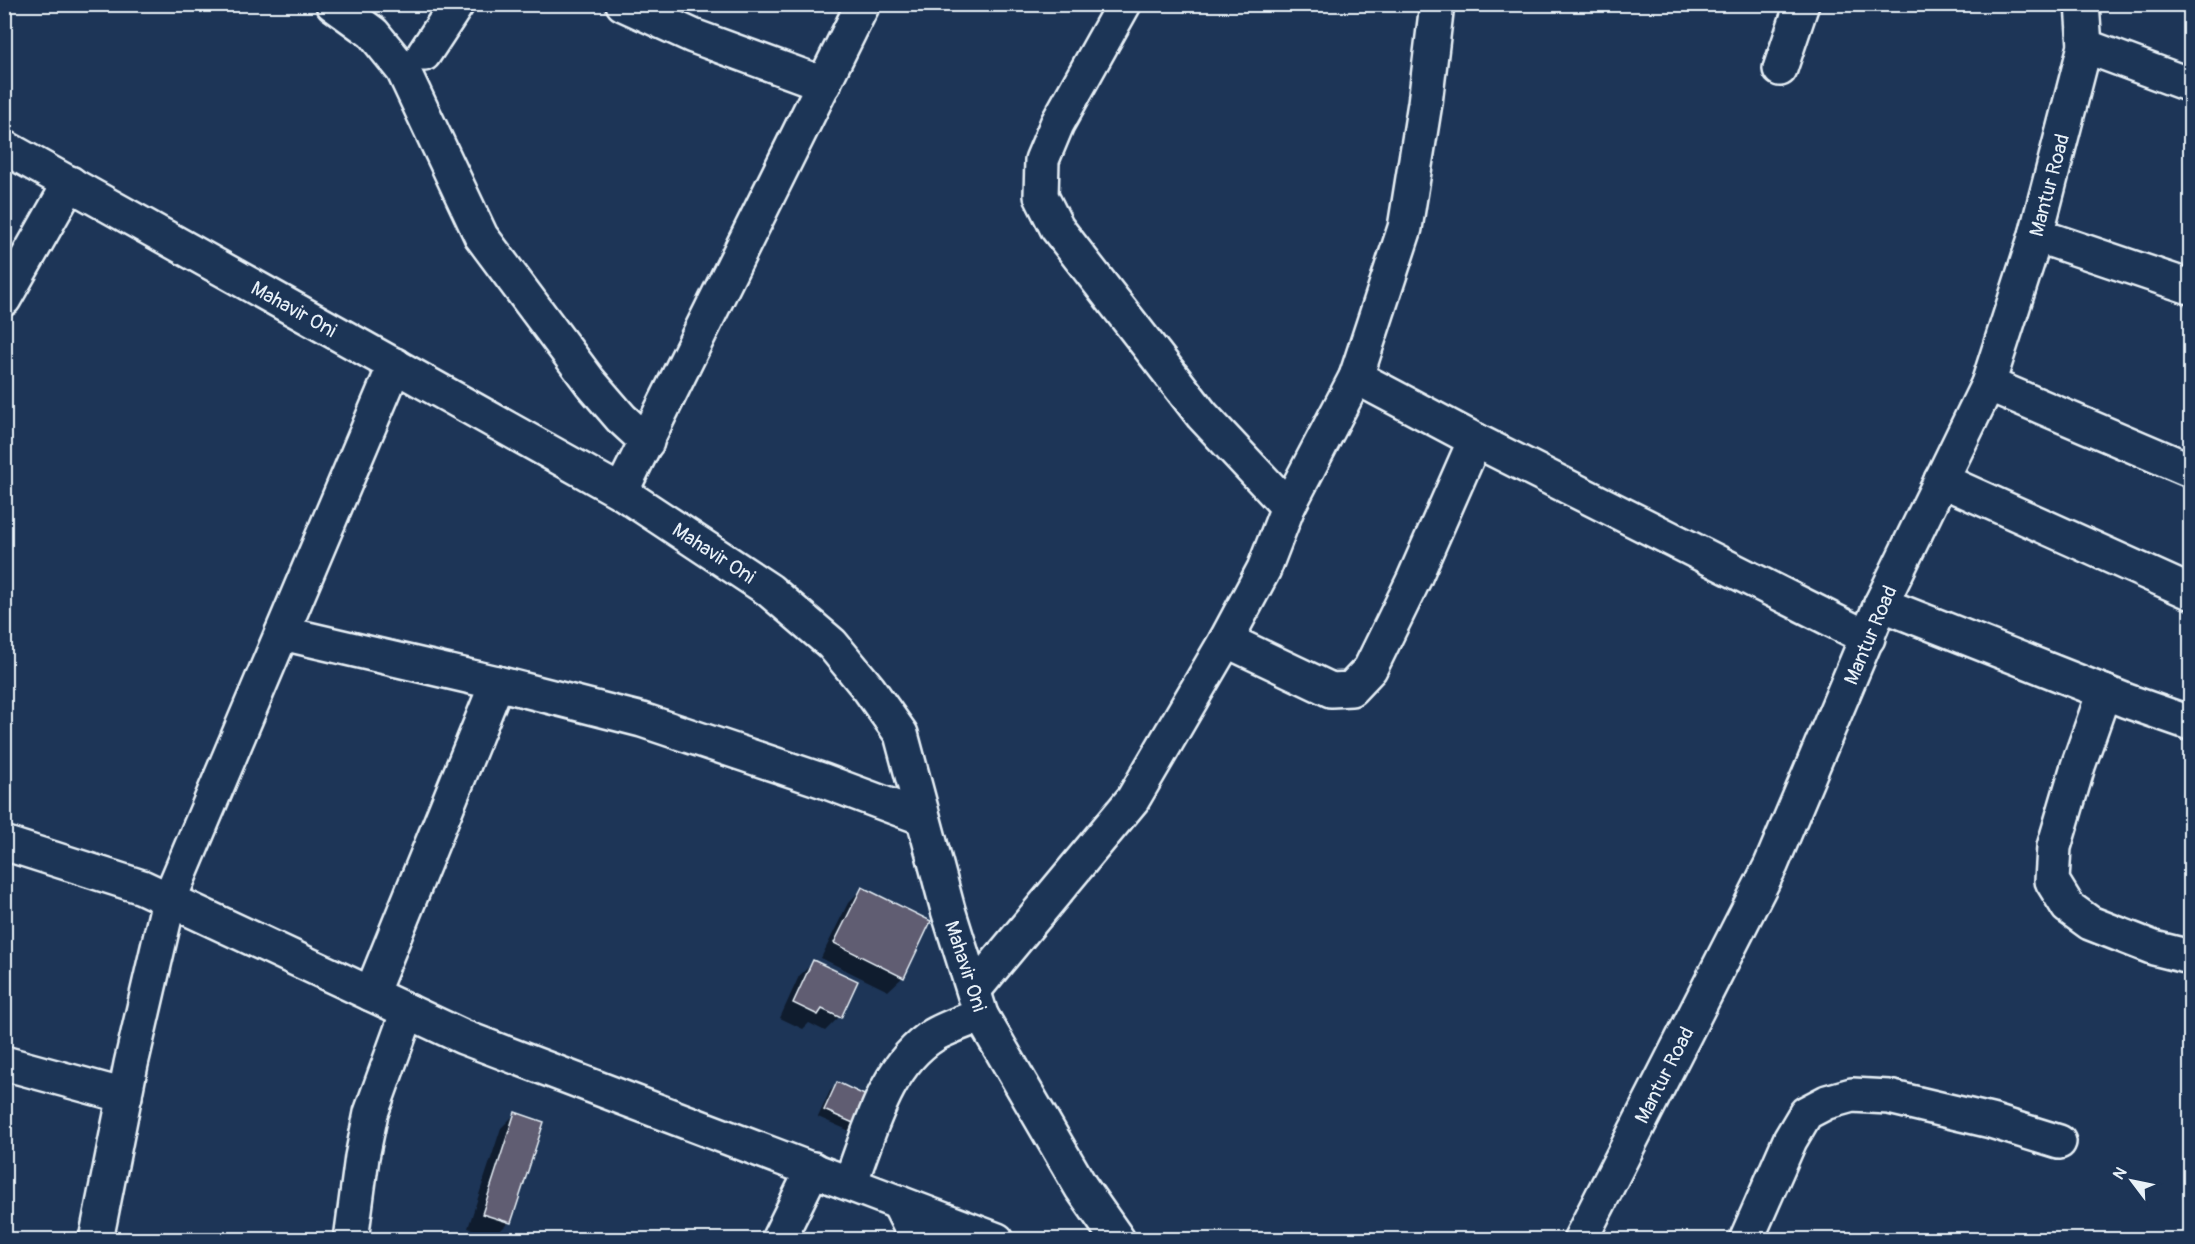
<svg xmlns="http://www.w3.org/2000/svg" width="2195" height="1244" font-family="Pangolin,sans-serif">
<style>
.shadow{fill:#0007}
.building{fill:#615d72;stroke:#e8f1f8;stroke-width:1.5}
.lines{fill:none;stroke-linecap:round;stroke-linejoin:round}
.minor-casing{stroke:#e8f1f8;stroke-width:38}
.major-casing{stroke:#e8f1f8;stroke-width:38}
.minor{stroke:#1d3557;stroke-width:33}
.major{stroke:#1d3557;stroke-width:33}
.labels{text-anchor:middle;stroke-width:4.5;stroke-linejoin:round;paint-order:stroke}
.street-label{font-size:20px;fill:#e8f1f8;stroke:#1d3557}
</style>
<rect width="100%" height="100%" fill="#1d3557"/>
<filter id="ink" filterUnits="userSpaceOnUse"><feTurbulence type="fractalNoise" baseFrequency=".0167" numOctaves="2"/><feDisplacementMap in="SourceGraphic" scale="12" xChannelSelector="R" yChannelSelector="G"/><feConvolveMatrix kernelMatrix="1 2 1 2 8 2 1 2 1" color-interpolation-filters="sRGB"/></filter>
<g filter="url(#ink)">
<g class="shadow">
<path d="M862,889l41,88 -15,14 -67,-33 27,-55z"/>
<path d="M814,962l25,55 -14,14 -16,-8 -6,6 -23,-11 19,-42z"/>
<path d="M837,1084l34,15 -19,33 -34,-15 12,-26z"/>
<path d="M515,1114l-6,108 -14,14 -27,-8 33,-100z"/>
</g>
<g class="building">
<path d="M862,887l69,34 -27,57 -70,-35z"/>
<path d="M813,960l45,21 -17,37 -19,-9 -4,6 -25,-12z"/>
<path d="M837,1082l36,17 -13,27 -36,-16z"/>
<path d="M515,1112l29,10 -33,101 -29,-9z"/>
</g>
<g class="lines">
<defs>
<g id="minor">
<path d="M333,4l40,29 30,37 78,166 109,146 31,36 26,24"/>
<path d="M623,4l70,32 131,48"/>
<path d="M1124,4l-67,120 -15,36 -1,36 16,32 145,187 86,92"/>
<path d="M2085,46l105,39"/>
<path d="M424,54l33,-50"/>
<path d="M1780,69l22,-65"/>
<path d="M4,147l617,345 148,98 63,54 37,45 32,45 47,176 33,105 100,172 37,53"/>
<path d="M2036,235l154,52"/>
<path d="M4,299l66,-116"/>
<path d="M1356,377l119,63 393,198"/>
<path d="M1988,384l202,86"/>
<path d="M1941,480l249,112"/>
<path d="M621,492l242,-488"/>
<path d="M1881,604l246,97 63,22"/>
<path d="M282,633l215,50 145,37 182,61 99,37"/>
<path d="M1226,640l105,50 20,-1 19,-20 44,-90 61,-139"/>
<path d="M2104,692l-26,74 -24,81 -2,34 16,26 22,16 64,25 36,9"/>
<path d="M4,843l138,44 321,150 534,203"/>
<path d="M974,990l159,-191 93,-159 38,-71 24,-62 68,-130 49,-149 20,-125 12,-99"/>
<path d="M371,994l126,-311"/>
<path d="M4,1063l121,33"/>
<path d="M850,1183c20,-51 35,-117 84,-148 14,-8 32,-14 47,-20"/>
<path d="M898,1202l19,38"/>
<path d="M96,1240l35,-176 38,-164 226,-535"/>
<path d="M351,1240l11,-83 9,-44 37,-102"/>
<path d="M778,1240l35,-71"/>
<path d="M1746,1240l44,-100 16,-27 21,-11 25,-7 37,2 102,24 68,21"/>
</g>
<path id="major" d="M1580,1240l191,-375 110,-261 107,-220 48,-149 49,-189 -3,-42"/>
</defs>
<use href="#minor" class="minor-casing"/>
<use href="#major" class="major-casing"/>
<use href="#minor" class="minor"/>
<use href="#major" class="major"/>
</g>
</g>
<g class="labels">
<g class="street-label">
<text transform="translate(2049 185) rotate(-75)" y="7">Mantur Road</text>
<text transform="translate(294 309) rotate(29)" y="7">Mahavir Oni</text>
<text transform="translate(714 553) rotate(33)" y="7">Mahavir Oni</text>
<text transform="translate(1870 635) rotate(-67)" y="7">Mantur Road</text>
<text transform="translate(966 966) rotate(72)" y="7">Mahavir Oni</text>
<text transform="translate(1664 1075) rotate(-63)" y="7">Mantur Road</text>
</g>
</g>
<rect width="2195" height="1244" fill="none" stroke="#1d3557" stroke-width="24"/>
<rect x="12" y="12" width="2171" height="1220" fill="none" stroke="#e8f1f8" stroke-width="2" filter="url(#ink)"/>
<g transform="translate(2132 1181) rotate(302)" stroke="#1d3557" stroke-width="4.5" paint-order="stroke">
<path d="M0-4.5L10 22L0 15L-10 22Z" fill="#e8f1f8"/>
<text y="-9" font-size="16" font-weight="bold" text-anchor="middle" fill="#e8f1f8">N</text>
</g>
</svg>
